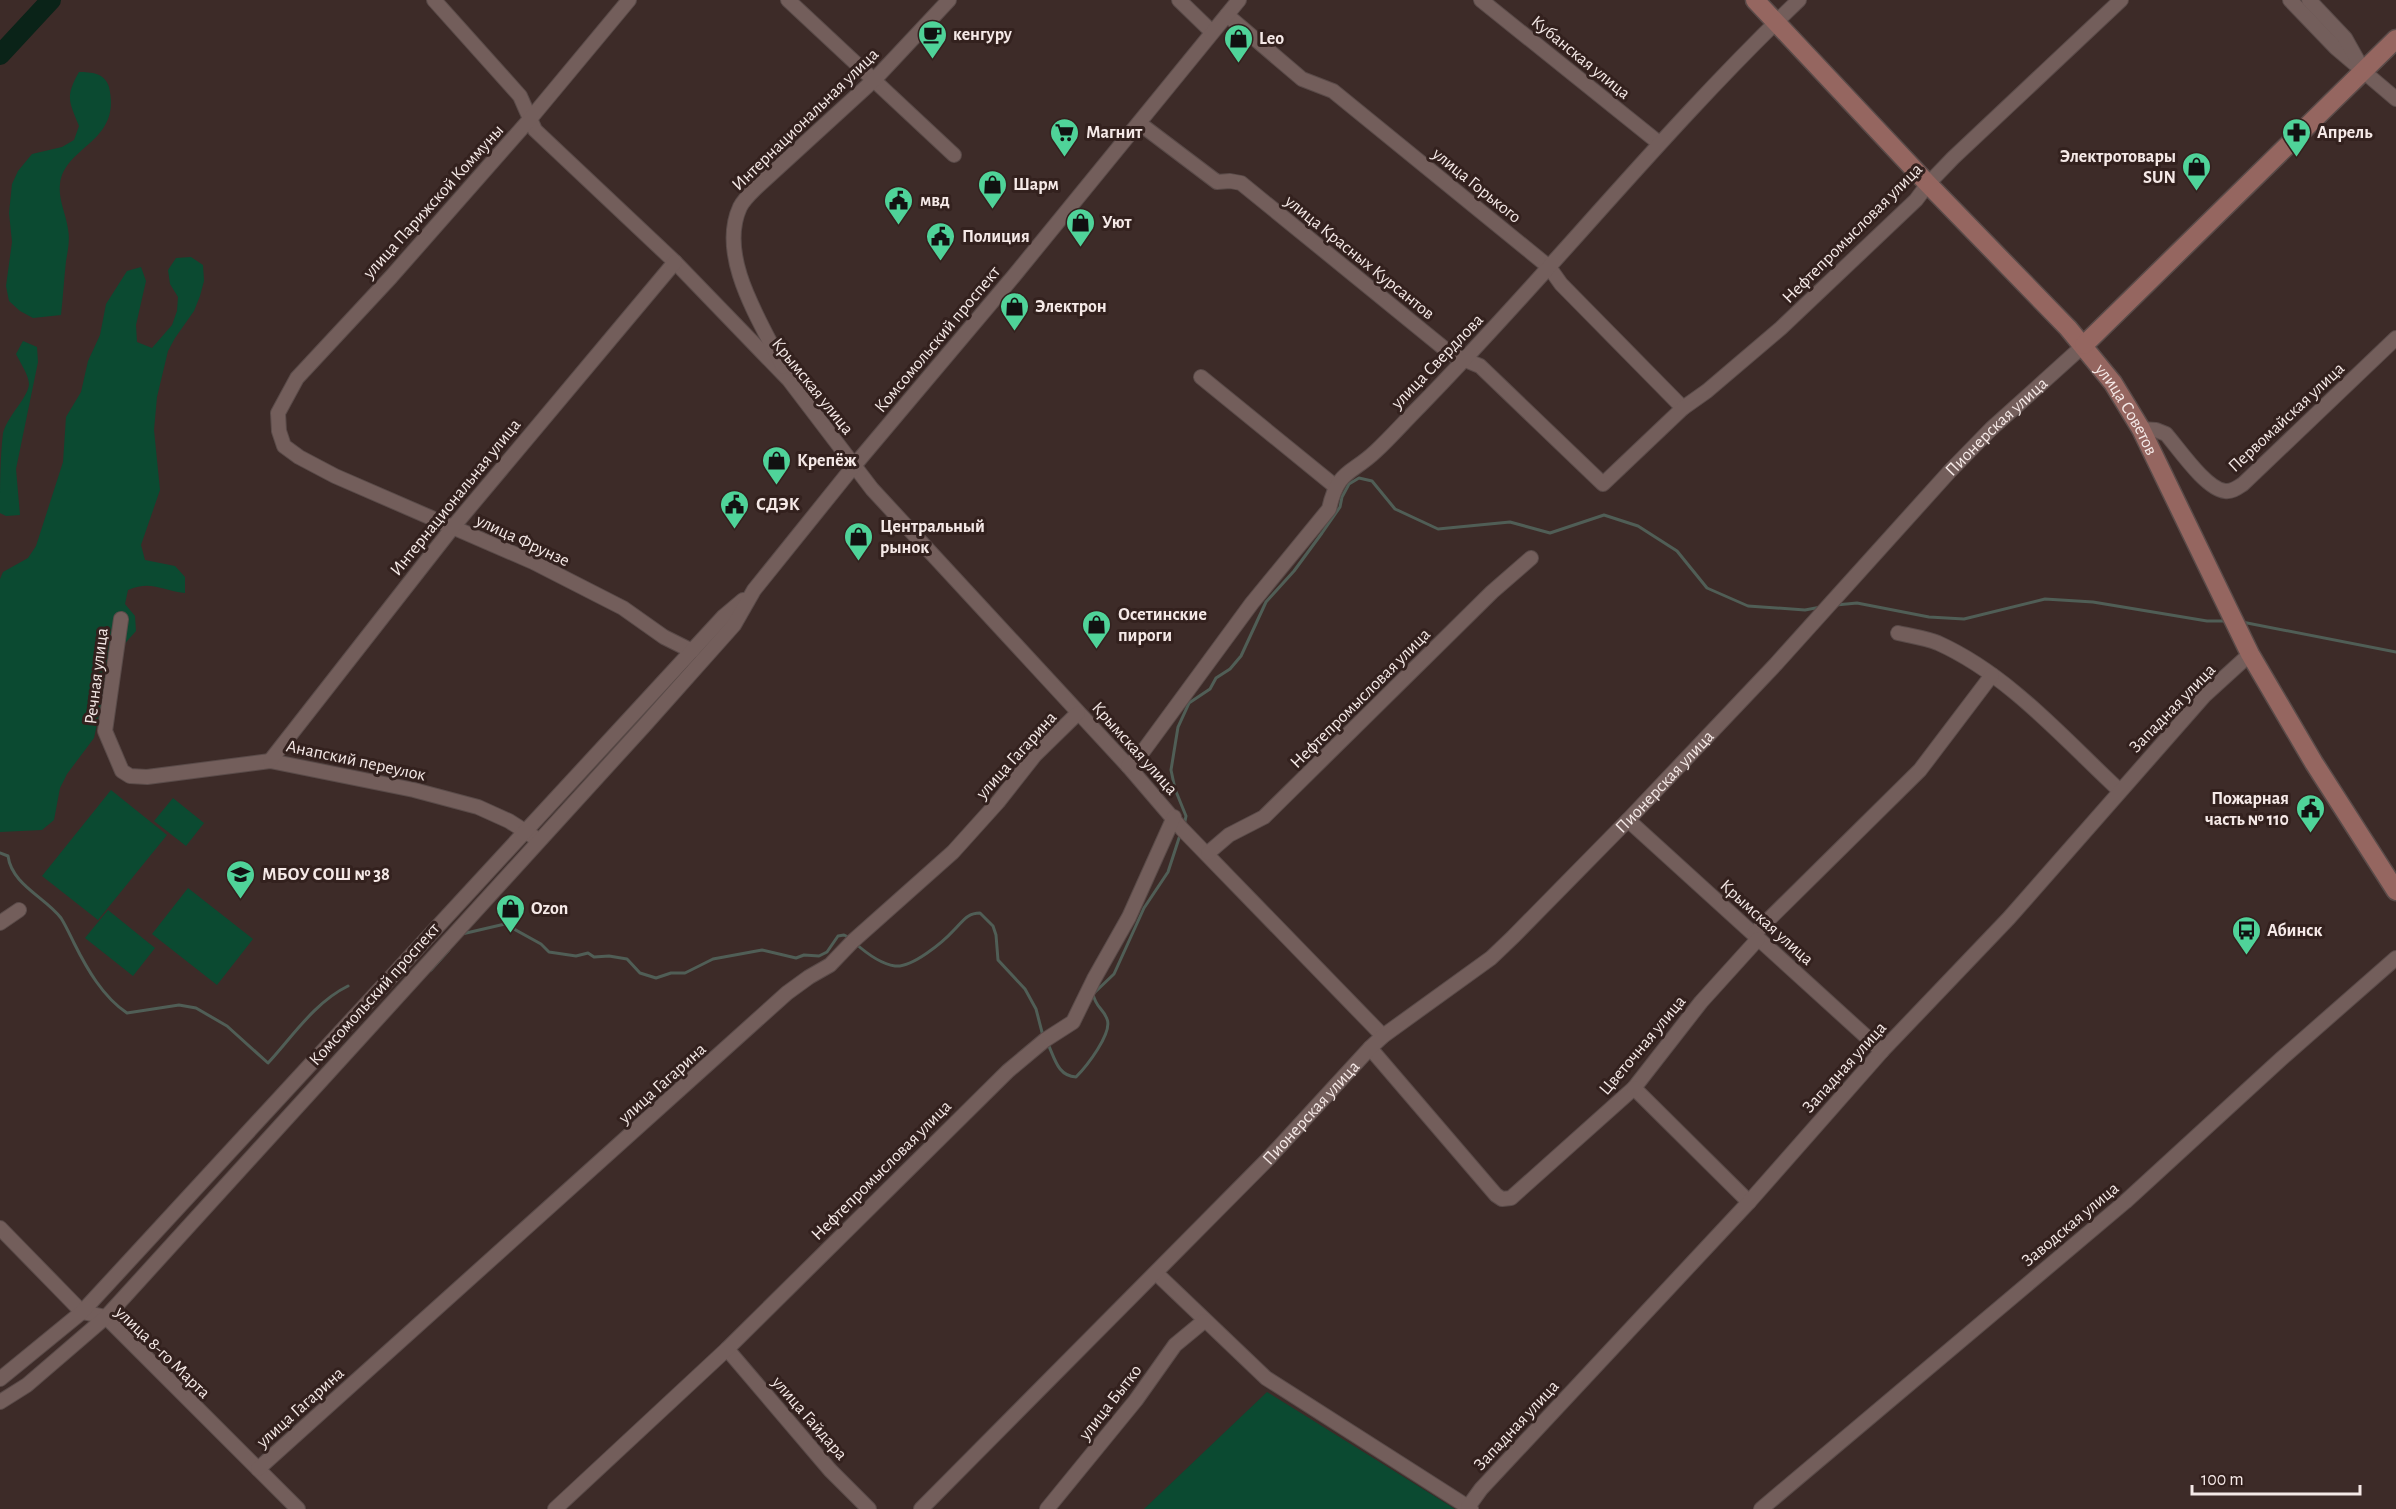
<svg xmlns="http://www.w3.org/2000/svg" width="2396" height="1509" font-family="'Alegreya Sans',sans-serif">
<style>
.green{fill:#0b4a31}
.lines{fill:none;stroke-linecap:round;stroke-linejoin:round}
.stream{stroke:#505e56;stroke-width:3}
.river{stroke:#0a2318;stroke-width:20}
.minor-casing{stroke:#5a4b49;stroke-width:16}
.secondary-casing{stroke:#5a4b49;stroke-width:21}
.minor{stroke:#735e5b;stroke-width:14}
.secondary{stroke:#956660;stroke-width:18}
.labels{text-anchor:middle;stroke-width:6;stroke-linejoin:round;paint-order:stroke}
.poi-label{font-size:18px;font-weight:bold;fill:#f5e9e7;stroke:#33211e;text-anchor:start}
.street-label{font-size:18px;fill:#f5e9e7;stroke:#33211e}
</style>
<rect width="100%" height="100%" fill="#3d2b28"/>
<g class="green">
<path d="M79,72c12,0 26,1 30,15 13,56 -44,58 -49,97 -2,15 6,30 8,45 2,10 0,21 -2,32 -2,18 -3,36 -5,54l-28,3 -13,-7 -11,-10 -3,-15 6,-44 -3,-29 3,-29 6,-13 14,-17 30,-7 12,-7 5,-14c-10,-25 -14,-29 0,-54z"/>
<path d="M191,257l12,8 1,16 -4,15 -6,15 -19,27 -7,13 -11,46 -3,33 6,60 -19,55 4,15 30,6 10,11v16c-23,-2 -33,-13 -57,-3l-3,14 10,12 1,15 -25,28 -17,79 -27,36 -7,14 -6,32 -12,10 -42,2v-253l3,-7 25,-14 8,-12 27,-84 3,-45 15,-25 7,-31 12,-26 6,-31 21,-33 14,-4 5,14 -10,44 1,17 15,6 20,-23 5,-14 1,-14 -8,-13 -2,-14 8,-12z"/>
<path d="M23,341l14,6 1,15 -22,107 4,46 -14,1 -6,-3c0,-26 0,-54 3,-80 5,-18 25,-35 26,-49 0,-8 -9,-22 -13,-30z"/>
<path d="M111,790l56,45 -69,85 -56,-44z"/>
<path d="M173,798l31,25 -18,23 -32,-25z"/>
<path d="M188,888l65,51 -36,46 -65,-51z"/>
<path d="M108,910l47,38 -22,28 -48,-38z"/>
<path d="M1267,1392l188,117h-311z"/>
</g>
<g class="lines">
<g class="stream">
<path d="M1836,605l21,-2 72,14 35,2 81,-20 48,3 114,19h19"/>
<path d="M2242,622l154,30"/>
<path d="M1184,826l2,-10 -11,-27 -4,-19 7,-43 11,-24 21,-14 6,-11 14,-9 11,-13 25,-54 28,-31 28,-38 18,-26 2,-10 7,-13 10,-6 13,3 23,28 43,20 72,-7 40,11 54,-18 34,11 39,25 30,37 41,18 57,4 16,-3"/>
<path d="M0,853l8,3c4,29 37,41 53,62 5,8 9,17 13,25 13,26 29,54 53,70l52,-8 17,3 31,18 41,37c24,-26 47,-61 80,-77"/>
<path d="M462,934l43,-10 36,20 8,8 27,4 12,-3 6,4 15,-1 18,3 13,14 16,5 15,-5h14l28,-14 49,-9 34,8 8,-3 15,1 8,-4 11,-16 6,-1 6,3"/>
<path d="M855,943c10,9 26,21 40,23 17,2 48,-24 59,-36 9,-9 13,-17 26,-17l13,13 3,9 2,25 27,29 11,20 7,27"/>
<path d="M431,970l18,-20"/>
<path d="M1048,1044c7,15 10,32 28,33 10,-10 37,-44 31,-58 -4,-11 -11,-11 -14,-25l21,-20 30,-66 24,-36 13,-40"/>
</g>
<path class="river" d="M0,55l51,-55"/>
<defs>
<g id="minor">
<path d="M434,0l86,96 15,34 140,132 114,118 83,109 256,277 54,63 201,207"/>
<path d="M629,0l-99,119 -139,158 -94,101 -19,35 1,18 5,15 15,11 36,19 198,86 90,46 41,29 28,14"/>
<path d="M788,0l166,155"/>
<path d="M1179,0l33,32"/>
<path d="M1481,0l178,143"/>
<path d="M2290,0l46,48 60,51"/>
<path d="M2309,0l36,38 14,25"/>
<path d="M1227,15l75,64 31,12 216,176 12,17 122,124"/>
<path d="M1139,123l78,59 13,-1 11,2 210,171 29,12 123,118 80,-76 24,-17 74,-63 135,-128 12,-16 25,-26 168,-158"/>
<path d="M783,367c-22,-45 -66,-110 -43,-160 4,-8 12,-15 18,-21l117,-107 74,-79"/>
<path d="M1201,377l135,110"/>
<path d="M2141,429l15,1 10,4c13,15 40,55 59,57 7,1 12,-3 18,-7l153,-146"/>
<path d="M121,619l-16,112 17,40 8,5 17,1 123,-16 144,29 64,17 31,14 25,16"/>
<path d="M1898,633c13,3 28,5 40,10 71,32 125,95 181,147"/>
<path d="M270,761l183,-234 222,-265"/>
<path d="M1128,766l16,-16 108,-147 77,-94c9,-40 22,-34 47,-58 15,-14 29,-30 44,-45 130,-133 245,-278 379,-406"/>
<path d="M1628,820l254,231"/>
<path d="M1208,853l21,-18 35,-18 228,-225 39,-34"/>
<path d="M0,923l19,-13"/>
<path d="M1754,934l166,-164 72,-95"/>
<path d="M1370,1048l126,147 6,4 9,-1 123,-110 67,-86 57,-63"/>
<path d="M1634,1088l115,114"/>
<path d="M0,1228l82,84 24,5 192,192"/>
<path d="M1156,1273l110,105 205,131"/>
<path d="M727,1349l103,121 39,39"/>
<path d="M0,1379l82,-67 642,-696 19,-16"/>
<path d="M0,1402l27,-17 79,-68 538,-591 90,-101 20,-35 99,-123 160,-190 226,-277"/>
<path d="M258,1469l529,-476 22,-16 21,-12 23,-24 100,-89 45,-50 37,-47 43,-42"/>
<path d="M1468,1507l13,-18 268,-287 133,-151 127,-133 196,-223 45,-41"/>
<path d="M555,1509l172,-160 281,-278 37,-31 28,-18 21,-43 35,-62 45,-100"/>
<path id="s1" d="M921,1509l346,-349 103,-112 13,-12 108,-78 22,-21 115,-117 148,-156 174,-193 41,-42 93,-84"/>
<path d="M1047,1509l89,-109 39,-55 29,-24"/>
<path d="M1761,1509l364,-307 156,-143 115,-101"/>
</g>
<g id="secondary">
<path id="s2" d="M1755,0l173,184 140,144 45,55 28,46 109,225 64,109 82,128"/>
<path d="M2084,345l312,-306"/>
</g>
</defs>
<use href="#minor" class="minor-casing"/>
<use href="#secondary" class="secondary-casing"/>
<use href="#minor" class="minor"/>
<use href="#secondary" class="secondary"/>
</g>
<defs>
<symbol id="cafe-pin" viewBox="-11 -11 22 30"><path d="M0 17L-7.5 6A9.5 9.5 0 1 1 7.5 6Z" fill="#4fd399" stroke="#33211e"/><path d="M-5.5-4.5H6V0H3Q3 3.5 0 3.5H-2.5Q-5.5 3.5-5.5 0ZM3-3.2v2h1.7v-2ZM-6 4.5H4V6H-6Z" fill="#111"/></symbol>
<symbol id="shop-pin" viewBox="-11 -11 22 30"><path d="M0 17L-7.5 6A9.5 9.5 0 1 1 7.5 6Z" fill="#4fd399" stroke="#33211e"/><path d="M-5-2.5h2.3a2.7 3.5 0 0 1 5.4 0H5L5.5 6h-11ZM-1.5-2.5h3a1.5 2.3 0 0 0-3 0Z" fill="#111"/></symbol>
<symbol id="supermarket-pin" viewBox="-11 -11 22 30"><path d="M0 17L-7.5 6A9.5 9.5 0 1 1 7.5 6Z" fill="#4fd399" stroke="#33211e"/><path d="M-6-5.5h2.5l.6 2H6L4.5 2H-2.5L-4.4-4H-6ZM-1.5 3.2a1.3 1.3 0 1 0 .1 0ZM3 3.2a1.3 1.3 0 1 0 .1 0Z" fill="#111"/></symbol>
<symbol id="pharmacy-pin" viewBox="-11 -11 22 30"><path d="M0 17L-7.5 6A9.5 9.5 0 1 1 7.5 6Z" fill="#4fd399" stroke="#33211e"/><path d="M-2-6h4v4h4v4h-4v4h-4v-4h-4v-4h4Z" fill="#111"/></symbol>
<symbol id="civic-pin" viewBox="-11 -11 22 30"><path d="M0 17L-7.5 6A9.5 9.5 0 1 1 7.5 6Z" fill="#4fd399" stroke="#33211e"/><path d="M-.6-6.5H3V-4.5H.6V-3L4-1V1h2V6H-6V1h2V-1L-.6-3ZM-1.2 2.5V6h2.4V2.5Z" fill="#111"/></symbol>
<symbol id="school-pin" viewBox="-11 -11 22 30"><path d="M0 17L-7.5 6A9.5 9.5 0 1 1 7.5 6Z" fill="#4fd399" stroke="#33211e"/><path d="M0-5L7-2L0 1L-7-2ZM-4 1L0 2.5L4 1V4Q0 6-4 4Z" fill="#111"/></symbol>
<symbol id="bus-pin" viewBox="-11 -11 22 30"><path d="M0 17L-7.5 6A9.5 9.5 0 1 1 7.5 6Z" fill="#4fd399" stroke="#33211e"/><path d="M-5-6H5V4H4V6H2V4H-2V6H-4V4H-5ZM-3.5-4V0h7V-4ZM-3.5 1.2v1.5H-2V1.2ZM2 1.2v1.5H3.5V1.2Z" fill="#111"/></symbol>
</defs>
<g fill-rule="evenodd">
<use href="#cafe-pin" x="916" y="18" width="33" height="45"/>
<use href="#shop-pin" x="1222" y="22" width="33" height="45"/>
<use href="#supermarket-pin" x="1048" y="116" width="33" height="45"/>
<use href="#pharmacy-pin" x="2280" y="116" width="33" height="45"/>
<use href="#shop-pin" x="2180" y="150" width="33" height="45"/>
<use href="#shop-pin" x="976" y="168" width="33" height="45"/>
<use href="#civic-pin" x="882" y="184" width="33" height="45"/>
<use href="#shop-pin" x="1064" y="206" width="33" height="45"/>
<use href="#civic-pin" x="924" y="220" width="33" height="45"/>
<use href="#shop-pin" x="998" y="290" width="33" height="45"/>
<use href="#shop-pin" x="760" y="444" width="33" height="45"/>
<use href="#civic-pin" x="718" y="488" width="33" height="45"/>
<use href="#shop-pin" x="842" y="520" width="33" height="45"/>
<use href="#shop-pin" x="1080" y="608" width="33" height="45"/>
<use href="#civic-pin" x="2294" y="792" width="33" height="45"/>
<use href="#school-pin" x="224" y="858" width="33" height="45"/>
<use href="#shop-pin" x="494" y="892" width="33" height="45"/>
<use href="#bus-pin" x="2230" y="914" width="33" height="45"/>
</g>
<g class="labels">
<g class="poi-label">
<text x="953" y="40">кенгуру</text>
<text x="1259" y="44">Leo</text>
<text x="1086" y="138">Магнит</text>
<text x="2317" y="138">Апрель</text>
<text x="2176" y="162" text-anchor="end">Электротовары<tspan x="2176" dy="21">SUN</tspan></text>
<text x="1013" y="190">Шарм</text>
<text x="920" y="206">мвд</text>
<text x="1102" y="228">Уют</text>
<text x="962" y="242">Полиция</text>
<text x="1035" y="312">Электрон</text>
<text x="797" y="466">Крепёж</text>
<text x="756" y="510">СДЭК</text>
<text x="880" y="532">Центральный<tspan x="880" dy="21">рынок</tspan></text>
<text x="1118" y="620">Осетинские<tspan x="1118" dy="21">пироги</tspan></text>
<text x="2289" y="804" text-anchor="end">Пожарная<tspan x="2289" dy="21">часть № 110</tspan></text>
<text x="262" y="880">МБОУ СОШ № 38</text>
<text x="531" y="914">Ozon</text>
<text x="2267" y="936">Абинск</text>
</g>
<g class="street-label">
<text transform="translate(1581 57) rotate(39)" y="6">Кубанская улица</text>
<text transform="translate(805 119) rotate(-44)" y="6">Интернациональная улица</text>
<text transform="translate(1477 185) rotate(39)" y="6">улица Горького</text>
<text transform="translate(433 201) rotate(-48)" y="6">улица Парижской Коммуны</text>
<text transform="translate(1852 233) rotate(-45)" y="6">Нефтепромысловая улица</text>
<text transform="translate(1360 257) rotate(39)" y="6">улица Красных Курсантов</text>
<text transform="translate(937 339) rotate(-50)" y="6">Комсомольский проспект</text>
<text transform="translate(1437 361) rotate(-46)" y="6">улица Свердлова</text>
<text transform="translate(813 386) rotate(51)" y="6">Крымская улица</text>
<text dy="6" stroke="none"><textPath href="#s2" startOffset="554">улица Советов</textPath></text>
<text transform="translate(2286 417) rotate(-43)" y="6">Первомайская улица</text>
<text dy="6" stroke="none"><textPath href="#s1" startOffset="1528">Пионерская улица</textPath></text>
<text transform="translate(455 497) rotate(-51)" y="6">Интернациональная улица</text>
<text transform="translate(523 540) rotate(25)" y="6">улица Фрунзе</text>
<text transform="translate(96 676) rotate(-83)" y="6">Речная улица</text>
<text transform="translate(1360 698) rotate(-45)" y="6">Нефтепромысловая улица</text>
<text transform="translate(2172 708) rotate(-46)" y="6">Западная улица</text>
<text transform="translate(1135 748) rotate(48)" y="6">Крымская улица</text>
<text transform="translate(1016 755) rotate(-48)" y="6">улица Гагарина</text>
<text transform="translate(356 760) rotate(12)" y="6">Анапский переулок</text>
<text dy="6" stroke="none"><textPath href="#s1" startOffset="1042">Пионерская улица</textPath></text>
<text transform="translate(1767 922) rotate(42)" y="6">Крымская улица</text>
<text transform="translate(374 994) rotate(-48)" y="6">Комсомольский проспект</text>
<text transform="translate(1642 1045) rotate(-50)" y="6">Цветочная улица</text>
<text transform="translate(1844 1067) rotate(-48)" y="6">Западная улица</text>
<text transform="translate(662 1083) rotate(-42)" y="6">улица Гагарина</text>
<text dy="6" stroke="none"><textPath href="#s1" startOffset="556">Пионерская улица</textPath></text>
<text transform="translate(881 1170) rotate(-45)" y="6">Нефтепромысловая улица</text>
<text transform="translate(2070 1224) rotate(-40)" y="6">Заводская улица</text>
<text transform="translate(163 1352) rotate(44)" y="6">улица 8-го Марта</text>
<text transform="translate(1110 1402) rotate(-52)" y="6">улица Бытко</text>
<text transform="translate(300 1407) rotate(-42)" y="6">улица Гагарина</text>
<text transform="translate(810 1418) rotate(49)" y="6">улица Гайдара</text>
<text transform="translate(1516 1425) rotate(-47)" y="6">Западная улица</text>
</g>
</g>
<path d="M2192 1485v9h168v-9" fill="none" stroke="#f5e9e7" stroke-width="3"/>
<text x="2201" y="1485" font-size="18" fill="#f5e9e7" stroke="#33211e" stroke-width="4.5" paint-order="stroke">100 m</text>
</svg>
